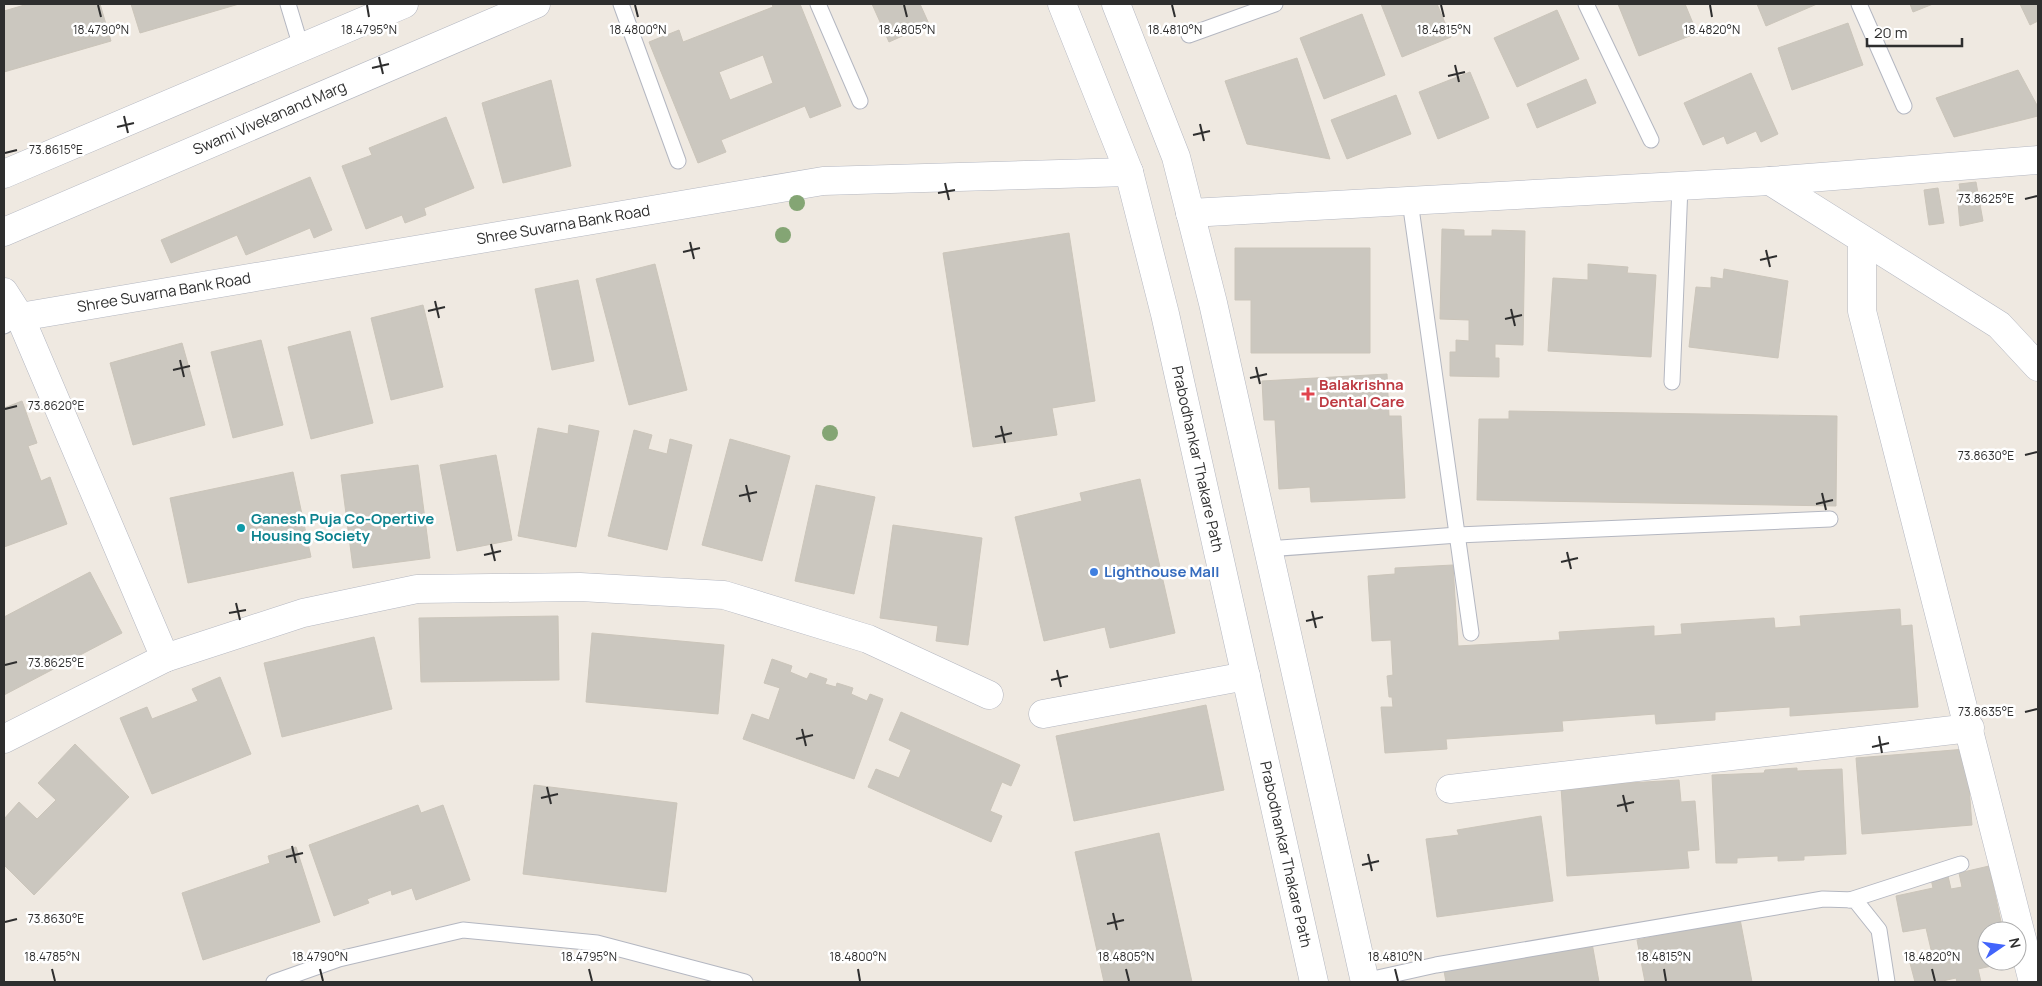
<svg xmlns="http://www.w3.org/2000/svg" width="2042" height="986" font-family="Manrope,sans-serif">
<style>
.building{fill:#cbc7bf;stroke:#cbc5ba;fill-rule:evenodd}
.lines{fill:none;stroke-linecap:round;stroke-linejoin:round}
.lane-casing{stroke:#b4b7c1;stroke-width:17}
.street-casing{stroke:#b4b7c1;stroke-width:29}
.secondary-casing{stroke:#b4b7c1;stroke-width:29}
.lane{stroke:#fff;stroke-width:15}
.street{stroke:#fff;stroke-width:28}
.secondary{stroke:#fff;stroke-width:28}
.tree{fill:#84a574}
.ticks{fill:none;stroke:#2e2e2e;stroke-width:2}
.health-dot{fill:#e0444e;stroke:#fff;stroke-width:2}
.culture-dot{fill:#0f9aa8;stroke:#fff;stroke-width:2}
.shop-dot{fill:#3f7fe0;stroke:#fff;stroke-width:2}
.labels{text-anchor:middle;stroke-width:5;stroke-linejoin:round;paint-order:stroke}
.street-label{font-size:15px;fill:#2e2e2e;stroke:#fff}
.health-label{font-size:15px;font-weight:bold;fill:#be3a42;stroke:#fff;text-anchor:start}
.culture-label{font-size:15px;font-weight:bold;fill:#0d838f;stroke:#fff;text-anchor:start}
.shop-label{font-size:15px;font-weight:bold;fill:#366cbe;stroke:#fff;text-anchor:start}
.ticks-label{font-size:12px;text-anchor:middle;fill:#2e2e2e;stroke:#fff;stroke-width:5;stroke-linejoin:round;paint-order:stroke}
</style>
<rect width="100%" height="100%" fill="#efe9e1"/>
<g class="building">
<path d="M28,4h72l11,37 -107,31v-61z"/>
<path d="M131,4h108l-99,29z"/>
<path d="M772,4h28l41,102 -31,12 -5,-12 -84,34 5,12 -28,11 -49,-121 30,-12 4,12 90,-35zM763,55l10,28 -43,17 -11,-28z"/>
<path d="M872,4h48l9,20 -40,18z"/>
<path d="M1381,4h56l14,33 -49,20z"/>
<path d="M1618,4h67l12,29 -58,23z"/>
<path d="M1757,4h60l-51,22z"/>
<path d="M1910,4h23l-20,8z"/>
<path d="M2020,4h18v17l-8,4z"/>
<path d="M1557,10l22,49 -62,28 -23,-49z"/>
<path d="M1362,14l23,61 -61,24 -24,-61z"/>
<path d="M1848,23l15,42 -71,25 -14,-42z"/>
<path d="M1297,58l33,101 -83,-15 -22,-63z"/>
<path d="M2018,70l20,37v9l-84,21 -18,-39z"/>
<path d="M1470,72l19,46 -51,21 -19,-47z"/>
<path d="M1751,73l27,61 -17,8 -5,-11 -29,13 -3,-8 -21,9 -19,-42z"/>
<path d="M1586,79l10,24 -59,25 -10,-24z"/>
<path d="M551,80l20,86 -68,17 -21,-80z"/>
<path d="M1396,95l15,39 -64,25 -16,-39z"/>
<path d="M446,117l28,71 -50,20 2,7 -21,8 -3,-8 -36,14 -24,-63 30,-11 -3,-7z"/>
<path d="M310,177l22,53 -18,8 -4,-10 -64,27 -9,-20 -66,28 -10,-23z"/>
<path d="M1976,182l7,39 -23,5 -3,-36h3l-1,-6z"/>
<path d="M1938,188l6,35 -15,2 -5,-35z"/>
<path d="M1442,229l22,1v6h28v-6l33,1 -2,114 -28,-1v14h4v19l-49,-1v-24h6v-12l13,1v-21l-29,-1z"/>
<path d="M1069,233l26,168 -43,7 5,27 -84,12 -30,-194z"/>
<path d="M1235,248h135v105h-119v-53h-16z"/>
<path d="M655,264l32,126 -58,15 -33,-126z"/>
<path d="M1588,264l40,3 -1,6 29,2 -5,82 -103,-6 5,-73 35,2z"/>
<path d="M1724,269l64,12 -10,77 -89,-11 7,-60 15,1v-11l12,2z"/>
<path d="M578,280l16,81 -42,9 -17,-81z"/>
<path d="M423,305l20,82 -52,13 -20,-82z"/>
<path d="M350,331l23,92 -62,16 -23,-92z"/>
<path d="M261,340l22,85 -50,13 -22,-86z"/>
<path d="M182,343l23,82 -72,20 -23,-82z"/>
<path d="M1387,374l2,42h12l4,82 -94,4 -1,-15 -31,2 -4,-69h-11l-2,-39z"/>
<path d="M22,401l15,42 -9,3 13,35 9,-4 17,47 -63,23v-139z"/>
<path d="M1509,411l328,5 -1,90 -359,-6 2,-81h30z"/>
<path d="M569,425l30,6 -23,116 -58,-11 20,-108 30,6z"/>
<path d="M634,430l18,5 -4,14 19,5 3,-15 22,6 -25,105 -59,-14z"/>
<path d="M730,439l60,17 -28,105 -60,-16z"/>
<path d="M496,455l16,85 -55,11 -17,-86z"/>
<path d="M418,465l12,93 -77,10 -12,-93z"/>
<path d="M293,472l18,85 -123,26 -18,-85z"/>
<path d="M1140,479l35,154 -65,15 -5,-21 -61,14 -29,-124 67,-16 -2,-8z"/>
<path d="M816,485l59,12 -21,97 -59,-13z"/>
<path d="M893,525l89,13 -14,107 -32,-4 2,-15 -58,-8z"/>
<path d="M1453,565l5,81 102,-6 -1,-8 95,-6v10l28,-2 -1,-10 93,-6 1,10 26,-2 -1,-10 100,-7 1,17 11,-1 6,82 -128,9v-9l-75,5v8l-59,4 -1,-10 -93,7 1,10 -117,8 1,10 -62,4 -4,-46h12l-1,-10h-3l-2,-21 6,-1 -2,-35 -19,1 -4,-65 27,-2v-6z"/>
<path d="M90,572l32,61 -118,62v-78z"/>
<path d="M558,616l1,64 -138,2 -2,-64z"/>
<path d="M592,633l132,12 -6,69 -132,-12z"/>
<path d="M374,637l18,72 -110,28 -18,-74z"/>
<path d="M772,659l20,7 -2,6 17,7 3,-6 17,6 -2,5 11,3 1,-4 16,5 -2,6 16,7 3,-7 13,5 -29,80 -111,-40 9,-25 17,6 11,-32 -16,-5z"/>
<path d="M220,677l31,77 -99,40 -32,-76 27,-11 5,12 46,-18 -6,-12z"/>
<path d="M1206,705l18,85 -150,31 -18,-85z"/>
<path d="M901,712l119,53 -9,21 -9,-4 -12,29 12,5 -11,26 -123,-55 8,-18 23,9 12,-28 -22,-10z"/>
<path d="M75,744l54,53 -95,98 -30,-30v-46l15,-17 18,17 19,-19 -18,-17z"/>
<path d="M1966,749l6,76 -110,9 -6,-76z"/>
<path d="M1797,768v3l45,-2 4,85 -42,2v4l-26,1v-5l-41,2v5h-21l-4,-88 52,-2 1,-3z"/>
<path d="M1679,780l2,22 14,-1 4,49 -12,1 2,17 -122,8 -6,-89z"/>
<path d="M534,785l143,18 -11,89 -143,-18z"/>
<path d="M418,805l3,8 22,-8 27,75 -54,20 -4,-12 -20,7 -1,-5 -24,9 2,4 -35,13 -25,-71z"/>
<path d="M1541,816l12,85 -116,16 -11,-78 33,-4 -2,-5z"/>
<path d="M1159,833l33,149h-88l-29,-130z"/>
<path d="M296,847l24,75 -117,38 -21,-67 88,-30 -2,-7z"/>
<path d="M1989,866l14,65h-16v30l23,1 -32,7 3,13h-24l-1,-4 -18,4h-23l-5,-19 23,-5 -7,-30 -23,4 -7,-36 37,-8 -2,-9 17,-3 3,13 11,-2 -3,-14z"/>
<path d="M1740,919l12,63h-107l-8,-42z"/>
<path d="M1592,943l7,39h-153l-2,-11z"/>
</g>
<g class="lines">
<defs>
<g id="lane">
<path d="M288,4l13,43"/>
<path d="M621,4l57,157"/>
<path d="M818,4l42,97"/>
<path d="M1586,4l65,136"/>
<path d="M1859,4l45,102"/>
<path d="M1189,35l86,-31"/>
<path d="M1410,201l61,432"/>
<path d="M4,326l16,-9"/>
<path d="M1672,382l8,-196"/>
<path d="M1268,549l190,-14 372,-16"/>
<path d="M1850,900l111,-36"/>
<path d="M1364,981l72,-16 387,-66 32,1 24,30 8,52"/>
<path d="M274,982l65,-23 124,-29 134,13 148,39"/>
</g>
<g id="street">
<path d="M1770,181l268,-21"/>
<path d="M1190,213l580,-32 229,144 39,42"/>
<path d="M1862,241v70l171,671"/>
<path d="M4,292l16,25 145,341 138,-45 114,-24 163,-2 144,8 144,44 121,56"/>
<path id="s1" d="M20,317l803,-136 306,-9"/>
<path d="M1043,714l203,-38"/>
<path d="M4,739l161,-81"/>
<path d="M1450,789l520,-61"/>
</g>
<g id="secondary">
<path id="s2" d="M1062,4l67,168 36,142 149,668"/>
<path d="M1116,4l60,153 37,146 152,679"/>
<path d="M4,174l400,-170"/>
<path id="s3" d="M4,232l532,-228"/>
</g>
</defs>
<use href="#lane" class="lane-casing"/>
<use href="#street" class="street-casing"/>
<use href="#secondary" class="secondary-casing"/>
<use href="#lane" class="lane"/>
<use href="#street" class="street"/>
<use href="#secondary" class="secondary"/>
</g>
<g class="tree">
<circle cx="797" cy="203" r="8"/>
<circle cx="783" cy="235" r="8"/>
<circle cx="830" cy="433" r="8"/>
</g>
<path class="ticks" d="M98,5l3,12M367,5l2,12M635,5l3,12M904,5l3,12M1172,5l3,12M1441,5l3,12M1710,5l2,12M379,57l4,17M1455,65l4,17M372,68l17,-4M1448,76l17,-4M124,116l4,17M1200,124l4,17M117,127l17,-4M1193,135l17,-4M5,153l12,-3M945,183l4,17M938,193l17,-3M2025,199l12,-3M690,242l4,17M1766,250l4,17M683,252l17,-4M1760,260l17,-4M435,301l4,17M1511,309l4,17M428,311l17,-4M1505,319l17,-4M180,360l4,17M1256,367l4,17M173,370l17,-4M1250,378l17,-4M5,409l12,-3M1001,426l4,17M995,437l17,-4M2025,455l12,-3M746,485l4,17M1822,493l4,17M739,496l18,-4M1816,504l17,-4M491,544l4,17M1567,552l4,17M484,555l17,-4M1561,562l17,-4M236,603l4,17M1312,611l4,17M229,613l17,-3M1306,621l17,-4M5,665l12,-3M1057,670l4,17M1051,680l17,-4M2025,712l12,-3M802,729l4,17M1879,736l3,17M796,739l17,-4M1872,747l17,-4M547,787l4,17M1623,795l4,17M541,798l17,-4M1617,806l17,-4M292,846l4,17M1368,854l4,17M286,857l17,-4M1362,865l17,-4M1113,913l4,17M5,922l12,-3M1107,924l17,-4M52,969l3,12M320,969l3,12M589,969l3,12M858,969l2,12M1126,969l3,12M1395,969l3,12M1664,969l2,12M1932,969l3,12"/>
<path class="health-dot" d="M1305.5 386.5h5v5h5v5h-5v5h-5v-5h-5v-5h5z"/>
<circle class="culture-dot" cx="241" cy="528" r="5"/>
<circle class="shop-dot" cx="1094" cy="572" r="5"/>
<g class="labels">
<g class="street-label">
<text dy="5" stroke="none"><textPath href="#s3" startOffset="289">Swami Vivekanand Marg</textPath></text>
<text dy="5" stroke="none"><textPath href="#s1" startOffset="551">Shree Suvarna Bank Road</textPath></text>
<text dy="5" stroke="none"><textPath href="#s1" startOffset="146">Shree Suvarna Bank Road</textPath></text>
<text dy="5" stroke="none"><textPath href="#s2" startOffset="476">Prabodhankar Thakare Path</textPath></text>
<text dy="5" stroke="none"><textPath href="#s2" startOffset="881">Prabodhankar Thakare Path</textPath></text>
</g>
<g class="health-label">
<text x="1319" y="390">Balakrishna<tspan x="1319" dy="17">Dental Care</tspan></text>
</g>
<g class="culture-label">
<text x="251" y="524">Ganesh Puja Co-Opertive<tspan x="251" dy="17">Housing Society</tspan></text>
</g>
<g class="shop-label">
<text x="1104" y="577">Lighthouse Mall</text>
</g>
</g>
<g class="ticks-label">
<text x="101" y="34">18.4790°N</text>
<text x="369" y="34">18.4795°N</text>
<text x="638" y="34">18.4800°N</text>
<text x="907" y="34">18.4805°N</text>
<text x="1175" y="34">18.4810°N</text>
<text x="1444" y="34">18.4815°N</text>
<text x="1712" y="34">18.4820°N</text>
<text x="56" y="154">73.8615°E</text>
<text x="1986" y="203">73.8625°E</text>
<text x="56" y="410">73.8620°E</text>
<text x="1986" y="460">73.8630°E</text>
<text x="56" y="667">73.8625°E</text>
<text x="1986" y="716">73.8635°E</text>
<text x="56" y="923">73.8630°E</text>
<text x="52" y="961">18.4785°N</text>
<text x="320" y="961">18.4790°N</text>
<text x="589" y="961">18.4795°N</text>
<text x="858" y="961">18.4800°N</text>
<text x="1126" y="961">18.4805°N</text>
<text x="1395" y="961">18.4810°N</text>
<text x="1664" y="961">18.4815°N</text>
<text x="1932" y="961">18.4820°N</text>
</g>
<rect width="2042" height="986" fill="none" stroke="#2e2e2e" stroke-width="10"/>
<g transform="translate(2002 946) rotate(77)"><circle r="24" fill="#ffffff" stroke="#ababab"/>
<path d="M0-4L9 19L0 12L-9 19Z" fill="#4264fb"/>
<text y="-8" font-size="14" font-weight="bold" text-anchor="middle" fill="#2e2e2e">N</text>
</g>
<path d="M1867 38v8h95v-8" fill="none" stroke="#2e2e2e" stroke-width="2.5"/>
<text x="1874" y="38" font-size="15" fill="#2e2e2e" stroke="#ffffff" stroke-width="4" paint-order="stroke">20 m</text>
</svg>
